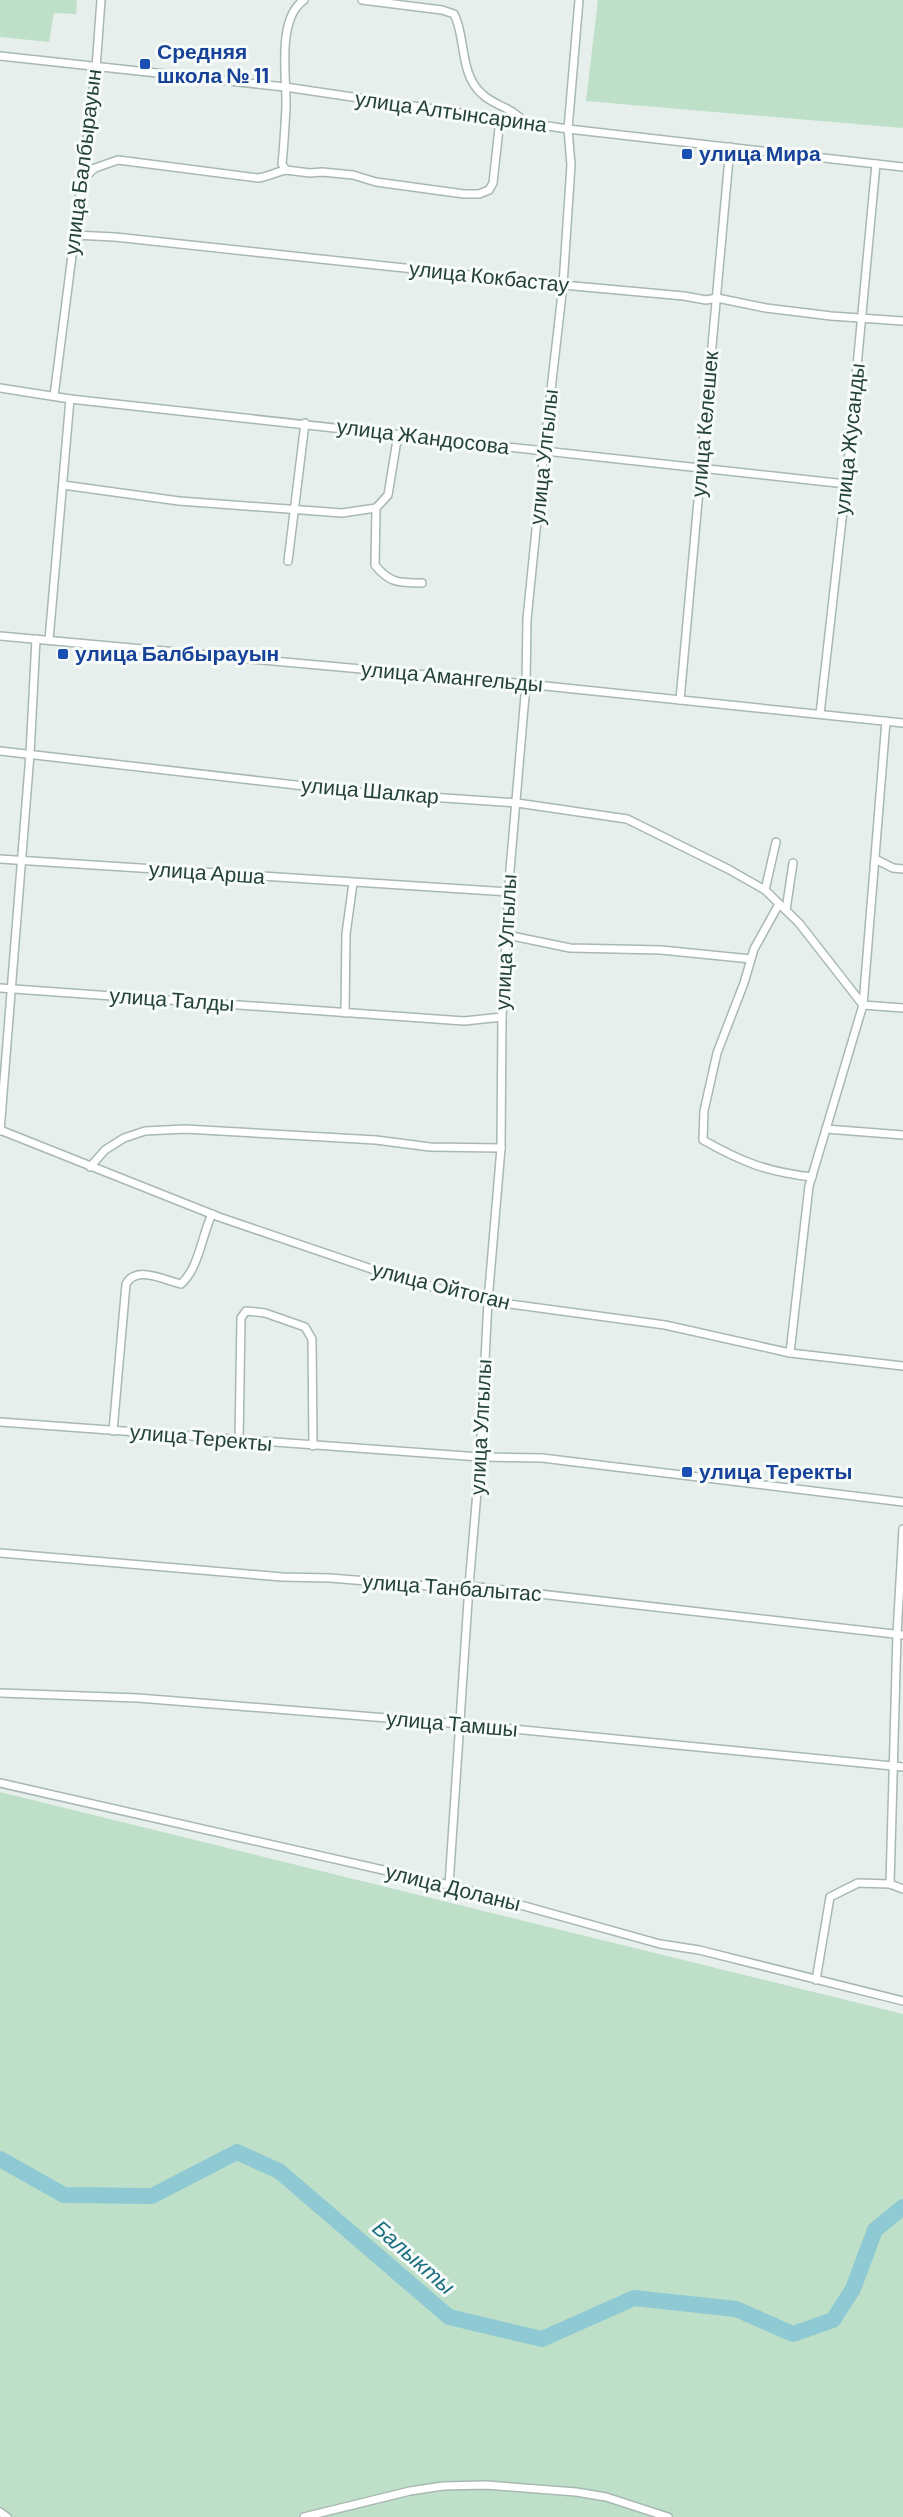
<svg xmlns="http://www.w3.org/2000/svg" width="903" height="2517" font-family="Barlow,sans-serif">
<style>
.green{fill:#bfe0c8}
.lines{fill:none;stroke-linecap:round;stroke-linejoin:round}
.river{stroke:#8ec9d4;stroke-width:16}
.minor-casing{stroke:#a8b8b2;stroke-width:10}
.minor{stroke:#fff;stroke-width:7}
.transit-dot{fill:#1a4fb4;stroke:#f7fbf9;stroke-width:2}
.labels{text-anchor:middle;stroke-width:6;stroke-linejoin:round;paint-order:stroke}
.transit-label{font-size:21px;font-weight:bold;fill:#164399;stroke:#f7fbf9;text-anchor:start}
.street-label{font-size:21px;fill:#24423a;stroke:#f7fbf9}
.water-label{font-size:22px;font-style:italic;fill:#1c6f80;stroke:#f7fbf9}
</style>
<rect width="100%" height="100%" fill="#e6efeb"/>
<g class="green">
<path d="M0,0h77l-1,14 -22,-1 -5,29 -49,-5z"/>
<path d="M598,0h305v128l-317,-27z"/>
<path d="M0,1792l903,222v503h-903z"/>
</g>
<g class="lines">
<path class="river" d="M0,2159l64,36 88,1 85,-44 42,19 170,146 93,22 92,-41 102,11 57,25 40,-14 20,-31 22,-59 28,-23"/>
<defs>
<g id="minor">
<path d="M304,0c-28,19 -17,79 -18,107 -1,19 -2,38 -4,57l4,6 24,3 12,-1 31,3 23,7 88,12h15l10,-4 4,-7 6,-55 6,-8"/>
<path d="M362,0l80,10 12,4c12,22 5,60 28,80 14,13 27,11 43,29"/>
<path d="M0,56l285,31 283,42 335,38"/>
<path d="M80,181l15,-13 23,-8 140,18c10,-1 18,-6 28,-8"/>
<path d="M74,235l41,2 448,48 121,11 22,4 11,-2 49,10 65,8 72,5"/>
<path d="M0,388l70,11 776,85"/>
<path d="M54,396l42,-328 5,-68"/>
<path d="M63,485l116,16 163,12 34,-5 12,-13 10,-61"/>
<path d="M376,508l-1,57c14,18 24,18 47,18"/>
<path d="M288,561l17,-138"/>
<path d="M0,636l526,48 377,39"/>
<path d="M49,640l21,-241"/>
<path d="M680,700l50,-553"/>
<path d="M820,714l26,-230 30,-320"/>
<path d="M0,751l357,41 160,11 110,16 101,50 37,21 34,33 64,82 40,3"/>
<path d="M0,859l509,33"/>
<path d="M875,859l18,9 10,1"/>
<path d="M765,890l11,-48"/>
<path d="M779,904l-25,45 -10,34 -27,70 -13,58 -1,29c39,22 64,32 109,37"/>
<path d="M786,910l7,-47"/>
<path d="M507,935l63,13 91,2 90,9"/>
<path d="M0,988l464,33 38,-4"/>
<path d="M345,1013l1,-79 7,-51"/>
<path d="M826,1129l77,6"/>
<path d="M0,1130l219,87 179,61 90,23 177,24 125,28 113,13"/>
<path d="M0,1131l30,-377 6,-115"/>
<path d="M90,1167l15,-17 19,-12 21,-7 40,-2 191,11 54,7 71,1"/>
<path d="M790,1353l19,-167 54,-181 23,-284"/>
<path d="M0,1422l480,35 62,1 361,44"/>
<path d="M113,1431l13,-147c10,-19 38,-4 55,0 18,-16 21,-49 31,-70"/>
<path d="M239,1441l2,-123 5,-7 19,2 40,14 7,12 1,107"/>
<path d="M0,1553l282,24 48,1 99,8h40l434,49"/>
<path d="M0,1693l138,5 323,26 442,43"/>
<path d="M0,1783l449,102 211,59 39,6 204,51"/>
<path d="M890,1884l13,5"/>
<path d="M449,1885l20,-299 11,-129 8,-156 13,-153 1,-131 8,-147 16,-186 1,-65 17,-168 19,-166 8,-120 -3,-36 11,-129"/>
<path d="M816,1980l14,-83 28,-14 32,1 7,-250 6,-105"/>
<path d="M0,2512l7,5"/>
<path d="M304,2517l106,-26 33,-5 43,-1 90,7 30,5 62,20"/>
</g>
</defs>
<use href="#minor" class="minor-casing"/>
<use href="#minor" class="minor"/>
</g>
<g class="transit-dot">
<rect x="139" y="58" width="12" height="12" rx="3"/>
<rect x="681" y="148" width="12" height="12" rx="3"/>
<rect x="57" y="648" width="12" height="12" rx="3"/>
<rect x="681" y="1466" width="12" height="12" rx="3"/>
</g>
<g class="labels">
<g class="transit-label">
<text x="157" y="59">Средняя<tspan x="157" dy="24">школа № 11</tspan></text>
<text x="699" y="161">улица Мира</text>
<text x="75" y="661">улица Балбырауын</text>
<text x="699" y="1479">улица Теректы</text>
</g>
<g class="street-label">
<text transform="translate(451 112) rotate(8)" y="7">улица Алтынсарина</text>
<text transform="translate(83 162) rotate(-83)" y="7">улица Балбырауын</text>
<text transform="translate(489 277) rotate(6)" y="7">улица Кокбастау</text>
<text transform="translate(705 424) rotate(-85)" y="7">улица Келешек</text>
<text transform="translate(423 437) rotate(7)" y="7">улица Жандосова</text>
<text transform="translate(850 439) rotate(-84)" y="7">улица Жусанды</text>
<text transform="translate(544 457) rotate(-84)" y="7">улица Улгылы</text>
<text transform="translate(452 677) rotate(5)" y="7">улица Амангельды</text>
<text transform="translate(370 791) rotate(5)" y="7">улица Шалкар</text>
<text transform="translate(207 873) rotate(4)" y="7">улица Арша</text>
<text transform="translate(506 942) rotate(-87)" y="7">улица Улгылы</text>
<text transform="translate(172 1000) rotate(4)" y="7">улица Талды</text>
<text transform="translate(441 1286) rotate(14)" y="7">улица Ойтоган</text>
<text transform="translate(481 1427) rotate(-87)" y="7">улица Улгылы</text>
<text transform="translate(201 1438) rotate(5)" y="7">улица Теректы</text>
<text transform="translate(452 1588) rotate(4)" y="7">улица Танбалытас</text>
<text transform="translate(452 1724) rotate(5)" y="7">улица Тамшы</text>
<text transform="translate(453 1888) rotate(14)" y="7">улица Доланы</text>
</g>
<g class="water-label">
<text transform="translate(414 2257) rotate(41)" y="8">Балыкты</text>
</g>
</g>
</svg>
